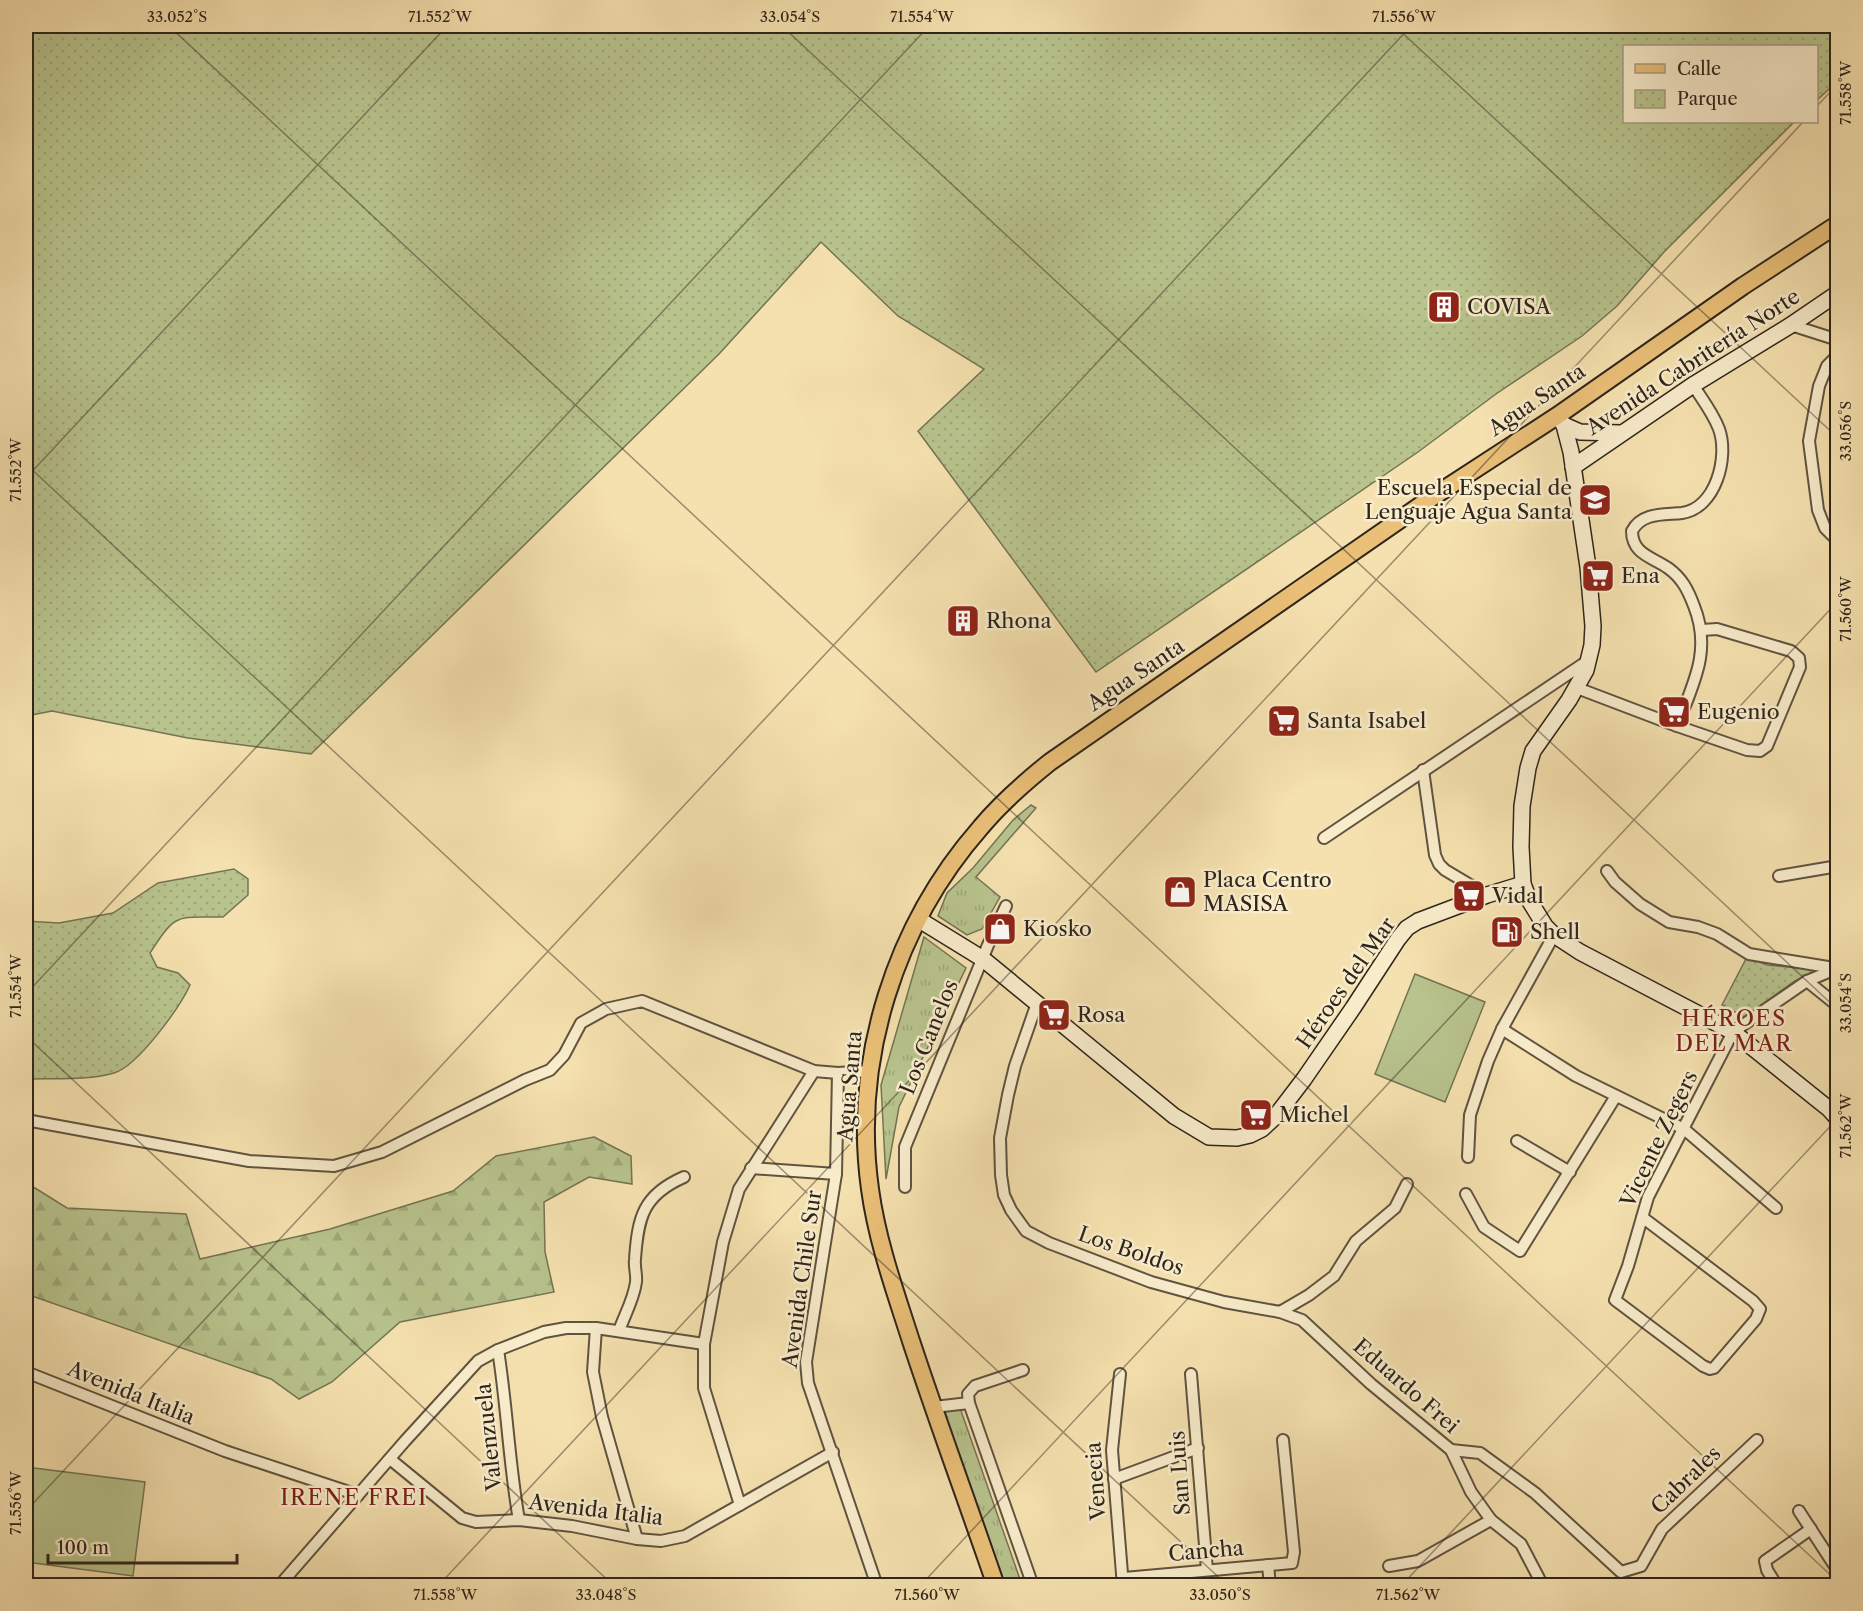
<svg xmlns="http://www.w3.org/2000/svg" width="1863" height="1611" font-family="'Libre Caslon Text',serif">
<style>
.grass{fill:url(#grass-tufts);stroke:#737454;stroke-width:1.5}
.forest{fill:url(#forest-firs);stroke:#737454;stroke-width:1.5}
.park{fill:url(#park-dots);stroke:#737454;stroke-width:1.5}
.pitch{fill:#b8c38d;stroke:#737454;stroke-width:1.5}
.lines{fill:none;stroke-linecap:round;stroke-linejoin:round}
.street-casing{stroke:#605340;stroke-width:14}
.secondary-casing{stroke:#2e241b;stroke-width:18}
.primary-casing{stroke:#2e241b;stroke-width:20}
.street{stroke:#f8eccb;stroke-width:10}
.secondary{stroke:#f8eccb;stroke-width:15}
.primary{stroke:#eac078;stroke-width:16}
.ticks{fill:none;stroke:#2e241b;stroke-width:1.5;stroke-opacity:0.45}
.labels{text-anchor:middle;stroke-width:5;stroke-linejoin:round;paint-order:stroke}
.poi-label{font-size:21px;fill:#2e241b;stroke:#f8eccb;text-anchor:start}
.street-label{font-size:21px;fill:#2e241b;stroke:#f8eccb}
.neighbourhood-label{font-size:22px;letter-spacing:1.5px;fill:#7a1f14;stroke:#f8eccb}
.neatline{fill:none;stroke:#2e241b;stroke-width:2}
.ticks-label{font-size:15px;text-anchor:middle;fill:#2e241b}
</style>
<defs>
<pattern id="grass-tufts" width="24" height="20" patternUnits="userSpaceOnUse" patternTransform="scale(1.5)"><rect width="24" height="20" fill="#b8c38d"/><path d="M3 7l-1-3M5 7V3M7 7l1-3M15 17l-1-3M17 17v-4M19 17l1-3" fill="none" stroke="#9ea779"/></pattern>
<pattern id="forest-firs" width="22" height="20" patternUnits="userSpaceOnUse" patternTransform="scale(1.5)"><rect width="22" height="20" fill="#b8c38d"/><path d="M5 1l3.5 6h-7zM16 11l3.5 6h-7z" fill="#9ea779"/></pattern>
<pattern id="park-dots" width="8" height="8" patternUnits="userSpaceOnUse" patternTransform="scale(1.5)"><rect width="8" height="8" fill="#b8c38d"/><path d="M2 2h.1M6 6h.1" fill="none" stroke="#9ea779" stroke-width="1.8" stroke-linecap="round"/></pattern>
</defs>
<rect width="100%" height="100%" fill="#f5e1af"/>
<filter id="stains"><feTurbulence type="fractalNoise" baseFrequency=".00333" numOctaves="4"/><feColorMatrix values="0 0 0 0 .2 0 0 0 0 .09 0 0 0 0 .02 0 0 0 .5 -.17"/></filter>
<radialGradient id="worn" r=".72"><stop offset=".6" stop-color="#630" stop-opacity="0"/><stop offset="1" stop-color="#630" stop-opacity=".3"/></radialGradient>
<g class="grass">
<path d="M1031,805l5,3 -60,69 24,20 -18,32 -15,6 -29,-19 9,-23 26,-25 40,-48z"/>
<path d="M924,937l42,31 -67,139 -13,72 -5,-94z"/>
<path d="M931,1403l28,2 63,180h-26z"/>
</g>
<path class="forest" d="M594,1137l37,19 1,28 -43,-7 -45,25 1,50 9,40 -154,30 -68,60 -33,17 -28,-20 -245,-85v-109l9,3 32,20 119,6 14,45 130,-30 123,-38 43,-35z"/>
<g class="park">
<path d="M26,26h1811l1,55 -21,19 -1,-54h-192v76h170l-130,130 -47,54 -35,30 -86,58 -78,58 -322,220 -178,-241 66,-62 -86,-53 -77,-74 -102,112 -408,400 -123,-16 -136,-27 -26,5z"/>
<path d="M234,869l14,10v16l-25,22c-47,1 -46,-6 -73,36l7,14 21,6 12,12c-10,22 -52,81 -76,88 -27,8 -60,5 -88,6v-158l33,2 54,-10 45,-30z"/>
<path d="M1747,957l20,8 50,5 -22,11 -51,36 -22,-12z"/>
</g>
<g class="pitch">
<path d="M1415,974l70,28 -40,100 -70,-28z"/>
<path d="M26,1467l119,15 -12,94 -107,-14z"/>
</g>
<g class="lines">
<defs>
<g id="street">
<path d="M1791,325l47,15"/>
<path d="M1838,355l-11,11 -8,20 -10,55 9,69 7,18 13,13"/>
<path d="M1577,688l100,38 70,24 13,1 7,-5 33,-79 -1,-9 -8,-7 -74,-22 -15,1"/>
<path d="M1677,726c16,-42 35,-75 17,-120 -6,-16 -12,-28 -26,-38 -16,-11 -36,-14 -36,-37 10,-19 32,-16 50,-18 34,-5 47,-56 37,-84 -6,-16 -17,-30 -26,-44"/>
<path d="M1423,770l12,85 4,9 6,6 42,25"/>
<path d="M1324,838l265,-178"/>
<path d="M1607,871l8,11 25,22 29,18 29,5 19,7 32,20 85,14"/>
<path d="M1779,876l59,-10"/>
<path d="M1807,981l31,25"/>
<path d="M1037,1003l-22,63 -7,29 -8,43 1,37 3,20 7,15 15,21 23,12 102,39 73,20 56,10 29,-17 25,-19 22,-35 39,-33 12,-24"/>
<path d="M1502,1029l74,47 108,53 92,79"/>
<path d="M838,1073l-2,101 -30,188 2,21 69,203"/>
<path d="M26,1120l223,41 85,5 48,-14 143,-72 25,-10 14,-15 17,-32 25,-14 36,-8 172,70 24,2 32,-2"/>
<path d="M1517,1141l53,31"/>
<path d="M1468,1157l2,-42 18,-54 14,-32 52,-94"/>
<path d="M751,1168l85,6"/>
<path d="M905,1187v-40l83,-202 18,-39"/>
<path d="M1466,1194l18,33 36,24 96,-155"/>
<path d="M1642,1217l111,84 7,8 -4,10 -42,49 -4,1 -7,-3 -88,-66 13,-34 20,-69 85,-165 74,-51 31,-13"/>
<path d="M1280,1312l22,8 69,64 80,66 29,3 55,40 86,79 20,-6 21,-37 95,-89"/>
<path d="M596,1328l-3,44 9,45 35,122"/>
<path d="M619,1331c5,-15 15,-32 17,-49 1,-7 -2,-15 -1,-23 3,-42 8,-64 49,-82"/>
<path d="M498,1350c9,56 11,114 21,170"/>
<path d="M1023,1370l-48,16 -7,8 1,9 64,183"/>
<path d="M26,1372l199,79 133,44"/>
<path d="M1120,1374l-8,76 11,136"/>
<path d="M1191,1374l16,196"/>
<path d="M934,1407l35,-4"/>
<path d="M1451,1450l20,42 20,28 30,24 22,42"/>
<path d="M390,1459l72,59 14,4 43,-2 53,6 65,13 24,2 24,-5 148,-84"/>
<path d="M1114,1479l84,-31"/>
<path d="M740,1505l-36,-117v-44l19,-102 16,-53 75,-118"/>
<path d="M1799,1511l39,60"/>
<path d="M1268,1565l2,21"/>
<path d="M1389,1566l29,-5 73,-41"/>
<path d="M1124,1578l168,-15 2,-11 -11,-112"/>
<path d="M786,1585v1"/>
<path d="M279,1586l126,-145 73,-80 20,-11 46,-18 22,-4h30l108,16"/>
<path d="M1777,1586l-10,-16 -2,-9 46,-32"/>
</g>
<g id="secondary">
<path d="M1557,416l7,9 7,27 17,115 5,59 -1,19 -6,25 -17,30 -36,51 -5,17 -6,38 -1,41 2,37 6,16 16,26 9,9 26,17 153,80 96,77 9,10"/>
<path d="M1564,425l16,7 40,1"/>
<path d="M1573,467l120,-82 98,-60 47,-32"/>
<path d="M918,919l65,40 191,157 35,21 28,1 13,-3 12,-6 13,-12 29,-38 49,-71 45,-69 9,-11 11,-7 69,-26 36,-11"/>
</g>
<path id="primary" d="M996,1586c-28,-82 -58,-163 -85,-245 -16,-50 -34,-100 -41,-152 -18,-130 25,-264 111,-362 20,-24 44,-45 69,-65l384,-266 123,-80 186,-130 95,-62"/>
</defs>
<use href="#street" class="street-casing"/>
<use href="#secondary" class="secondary-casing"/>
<use href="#primary" class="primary-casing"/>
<use href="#street" class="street"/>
<use href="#secondary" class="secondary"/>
<use href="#primary" class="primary"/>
</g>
<path class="ticks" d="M169,26l1669,1556M782,26l1056,984M1395,26l443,412M1816,107l22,-23M26,464l1202,1122M26,478l421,-452M26,994l903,-968M26,1036l588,550M26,1511l1385,-1485M438,1586l1365,-1464M920,1586l918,-985M1401,1586l437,-468"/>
<defs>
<symbol id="building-square" viewBox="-11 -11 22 22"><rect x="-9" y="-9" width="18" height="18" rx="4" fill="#8f2418" stroke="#f8eccb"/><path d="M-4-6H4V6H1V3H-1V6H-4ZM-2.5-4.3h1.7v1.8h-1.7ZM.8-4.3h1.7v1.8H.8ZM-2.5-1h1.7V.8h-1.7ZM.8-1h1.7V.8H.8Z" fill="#fff"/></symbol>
<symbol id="school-square" viewBox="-11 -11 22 22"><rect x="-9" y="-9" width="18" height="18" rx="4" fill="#8f2418" stroke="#f8eccb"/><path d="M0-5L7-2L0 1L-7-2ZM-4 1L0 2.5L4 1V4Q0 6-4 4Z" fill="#fff"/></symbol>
<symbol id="supermarket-square" viewBox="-11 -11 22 22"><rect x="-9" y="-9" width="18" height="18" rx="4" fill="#8f2418" stroke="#f8eccb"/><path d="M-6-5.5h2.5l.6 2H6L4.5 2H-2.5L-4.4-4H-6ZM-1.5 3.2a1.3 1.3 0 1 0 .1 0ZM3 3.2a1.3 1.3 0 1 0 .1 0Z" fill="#fff"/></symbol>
<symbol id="shop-square" viewBox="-11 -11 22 22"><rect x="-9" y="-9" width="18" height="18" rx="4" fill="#8f2418" stroke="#f8eccb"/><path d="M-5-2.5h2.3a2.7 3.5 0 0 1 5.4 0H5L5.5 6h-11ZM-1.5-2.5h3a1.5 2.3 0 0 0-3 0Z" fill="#fff"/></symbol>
<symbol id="fuel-square" viewBox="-11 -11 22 22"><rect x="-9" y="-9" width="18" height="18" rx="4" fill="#8f2418" stroke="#f8eccb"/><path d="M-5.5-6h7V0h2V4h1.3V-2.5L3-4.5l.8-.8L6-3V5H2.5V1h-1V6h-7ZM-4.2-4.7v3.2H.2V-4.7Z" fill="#fff"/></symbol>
</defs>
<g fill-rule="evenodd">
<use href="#building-square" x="1425" y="288" width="38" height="38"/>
<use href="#school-square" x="1576" y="481" width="38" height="38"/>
<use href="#supermarket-square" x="1579" y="557" width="38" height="38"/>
<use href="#building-square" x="944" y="602" width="38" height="38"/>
<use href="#supermarket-square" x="1655" y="693" width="38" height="38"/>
<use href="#supermarket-square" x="1265" y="702" width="38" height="38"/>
<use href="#shop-square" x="1161" y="873" width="38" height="38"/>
<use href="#supermarket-square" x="1450" y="877" width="38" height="38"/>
<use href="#shop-square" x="981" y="910" width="38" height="38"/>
<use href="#fuel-square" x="1488" y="913" width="38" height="38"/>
<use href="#supermarket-square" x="1035" y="996" width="38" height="38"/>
<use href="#supermarket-square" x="1237" y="1096" width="38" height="38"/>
</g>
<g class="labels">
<g class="poi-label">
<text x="1467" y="314">COVISA</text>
<text x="1572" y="495" text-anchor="end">Escuela Especial de<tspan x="1572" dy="24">Lenguaje Agua Santa</tspan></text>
<text x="1621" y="583">Ena</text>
<text x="986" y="628">Rhona</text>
<text x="1697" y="719">Eugenio</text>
<text x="1307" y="728">Santa Isabel</text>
<text x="1203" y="887">Placa Centro<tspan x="1203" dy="24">MASISA</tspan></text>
<text x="1492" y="903">Vidal</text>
<text x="1023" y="936">Kiosko</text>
<text x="1530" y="939">Shell</text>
<text x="1077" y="1022">Rosa</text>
<text x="1279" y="1122">Michel</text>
</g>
<g class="street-label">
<text transform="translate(1693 362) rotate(-33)" y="7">Avenida Cabritería Norte</text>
<text transform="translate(1537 400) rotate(-34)" y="7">Agua Santa</text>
<text transform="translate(1136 675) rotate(-34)" y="7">Agua Santa</text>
<text transform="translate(1346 983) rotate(-55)" y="7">Héroes del Mar</text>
<text transform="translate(929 1037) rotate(-68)" y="7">Los Canelos</text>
<text transform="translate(850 1086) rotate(-85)" y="7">Agua Santa</text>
<text transform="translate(1659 1139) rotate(-64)" y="7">Vicente Zegers</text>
<text transform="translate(1131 1251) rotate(19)" y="7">Los Boldos</text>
<text transform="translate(802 1279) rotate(-82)" y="7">Avenida Chile Sur</text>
<text transform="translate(1406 1386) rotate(41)" y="7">Eduardo Frei</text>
<text transform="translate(131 1393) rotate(22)" y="7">Avenida Italia</text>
<text transform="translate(489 1437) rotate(-96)" y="7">Valenzuela</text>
<text transform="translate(1180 1473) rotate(-94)" y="7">San Luis</text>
<text transform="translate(1686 1480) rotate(-44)" y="7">Cabrales</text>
<text transform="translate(1096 1481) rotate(-94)" y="7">Venecia</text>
<text transform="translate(596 1510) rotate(7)" y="7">Avenida Italia</text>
<text transform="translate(1206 1551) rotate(-5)" y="7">Cancha</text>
</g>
<g class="neighbourhood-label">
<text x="1734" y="1026">HÉROES<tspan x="1734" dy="25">DEL MAR</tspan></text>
<text x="354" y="1505">IRENE FREI</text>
</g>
</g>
<rect width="1863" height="1611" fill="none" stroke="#f5e1af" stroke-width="66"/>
<rect x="1623" y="45" width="195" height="78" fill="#f8eccb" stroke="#a79c85" stroke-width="1.5"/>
<rect x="1635" y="64" width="30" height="9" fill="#eac078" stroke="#a79c85" stroke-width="1.5"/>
<text x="1677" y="75" font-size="18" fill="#2e241b">Calle</text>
<rect x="1635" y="90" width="30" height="18" fill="url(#park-dots)" stroke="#a79c85" stroke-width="1.5"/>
<text x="1677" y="105" font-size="18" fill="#2e241b">Parque</text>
<path d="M48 1554v9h189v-9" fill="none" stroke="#2e241b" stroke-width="3"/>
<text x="57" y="1554" font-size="18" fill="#2e241b" stroke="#f8eccb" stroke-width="4.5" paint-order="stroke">100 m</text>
<rect x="33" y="33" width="1797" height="1545" class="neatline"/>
<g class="ticks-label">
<text x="177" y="22">33.052°S</text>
<text x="440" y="22">71.552°W</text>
<text x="790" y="22">33.054°S</text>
<text x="922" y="22">71.554°W</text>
<text x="1404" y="22">71.556°W</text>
<text transform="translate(1846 93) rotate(-90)" y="5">71.558°W</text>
<text transform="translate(1846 431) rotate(-90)" y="5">33.056°S</text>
<text transform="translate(16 470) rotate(-90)" y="5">71.552°W</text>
<text transform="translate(1846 609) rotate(-90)" y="5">71.560°W</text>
<text transform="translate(16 986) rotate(-90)" y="5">71.554°W</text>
<text transform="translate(1846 1003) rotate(-90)" y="5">33.054°S</text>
<text transform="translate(1846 1126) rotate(-90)" y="5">71.562°W</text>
<text transform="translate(16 1503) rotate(-90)" y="5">71.556°W</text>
<text x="445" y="1600">71.558°W</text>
<text x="606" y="1600">33.048°S</text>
<text x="927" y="1600">71.560°W</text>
<text x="1220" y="1600">33.050°S</text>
<text x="1408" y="1600">71.562°W</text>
</g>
<rect width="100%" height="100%" filter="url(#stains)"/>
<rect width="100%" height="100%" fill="url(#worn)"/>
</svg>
